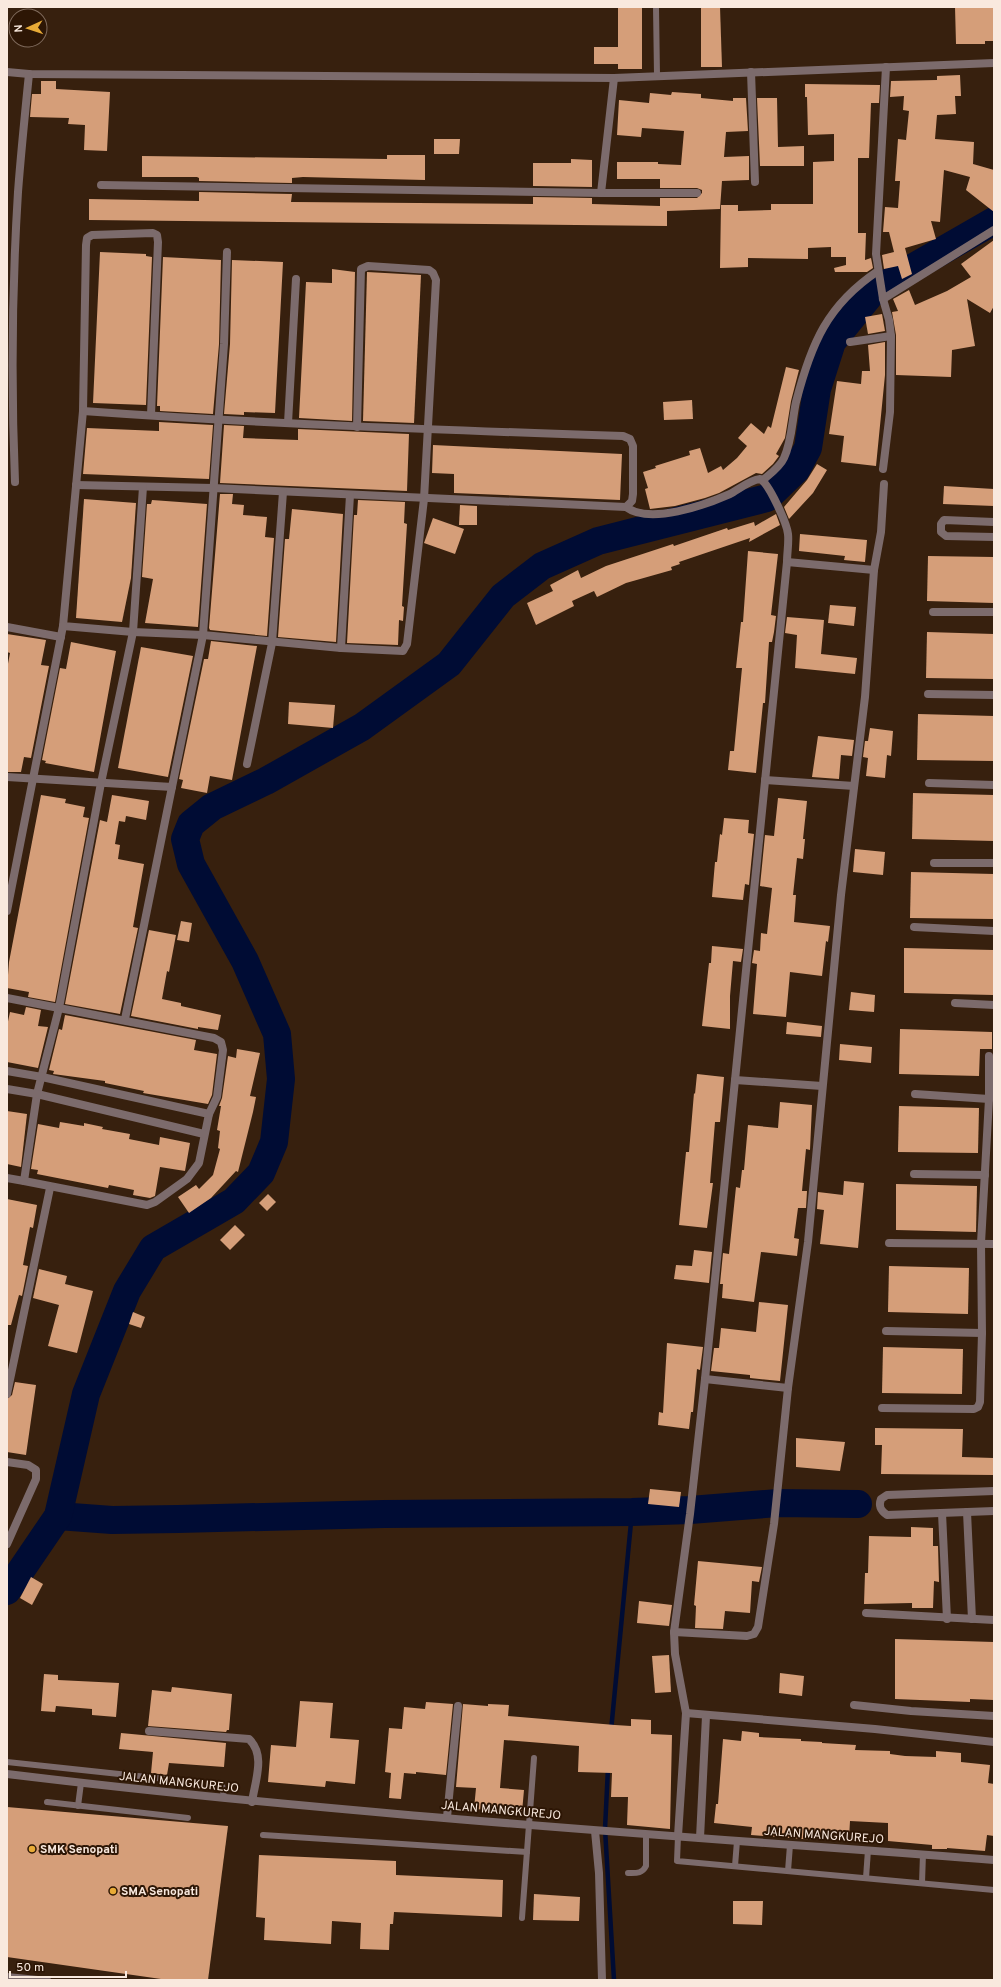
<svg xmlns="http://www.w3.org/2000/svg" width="1001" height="1987" font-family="Overpass,sans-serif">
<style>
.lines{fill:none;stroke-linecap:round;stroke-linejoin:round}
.stream{stroke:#000c34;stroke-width:4.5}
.river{stroke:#000c34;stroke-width:28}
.building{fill:#d59e79}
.service{stroke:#7c6b6c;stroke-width:6}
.minor{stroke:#7c6b6c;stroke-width:8}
.tertiary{stroke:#7c6b6c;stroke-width:8}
.poi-dot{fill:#e8ab37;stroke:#2d1605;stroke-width:1.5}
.labels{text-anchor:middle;stroke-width:4;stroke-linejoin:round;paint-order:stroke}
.street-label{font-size:12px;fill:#f9e9de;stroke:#2d1605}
.poi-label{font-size:12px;font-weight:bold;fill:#f9e9de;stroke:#2d1605;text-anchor:start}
</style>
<rect width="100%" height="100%" fill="#37200e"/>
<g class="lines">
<g class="stream">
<path d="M611,1731l21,-219"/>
<path d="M608,1768l-3,61 9,151"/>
</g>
<g class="river">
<path d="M58,1516l54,4 66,-1 206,-5 248,-2 58,-2 88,-7 80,1"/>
<path d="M7,1591l51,-75 28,-122 41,-103 26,-43 81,-47 27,-28 13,-31 7,-63 -4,-45 -32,-73 -54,-97 -6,-25 6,-15 21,-17 54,-26 96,-54 87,-63 54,-68 39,-30 56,-25 169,-43 29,-28 12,-22 9,-59 15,-47 39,-48 34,-22 89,-51"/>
</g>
</g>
<g class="building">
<path d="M618,7h24v62h-24v-5h-24v-17h24z"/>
<path d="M701,7h19l2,60h-21z"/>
<path d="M955,7h39v34h-9v3h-29z"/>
<path d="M960,75l1,21h-6l1,18 -19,1 -2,24 39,3 -1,22 21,6v42l-28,-22 4,-13 -26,-7 -4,52 -9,-1 5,18 -31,9 7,26 -10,5 -4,-13 -14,3 -2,-14 12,-3 -5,-20h-6l2,-25 13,1 2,-27h-5l3,-42 8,1 3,-29 -6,-1 1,-14 -14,1 1,-16 46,-1v-4z"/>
<path d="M41,81h15v8l54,3 -3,59 -23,-1 1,-25 -17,-1 1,-6 -39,-1 2,-23h9z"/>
<path d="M805,84l75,1 -1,18h-8l-2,55h-11v75h8l-1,27 6,-2 2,10 -6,4h-32l-1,-4 12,-3v-8h-15v-10l-23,1v11l-60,-1v9l-28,1 1,-63h17v6l33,-1v-6h42v-42l21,-1v-27l-26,1 -1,-38h-2z"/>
<path d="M672,92l29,2v4l32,3v-3h13l2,33 -22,1 -2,25 25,-1v24l-27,1 -2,28 -53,2v15l-578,-6v-21l110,2v-9l93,2 -1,8h3l239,2v-7l59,1v6l68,2v-8h37l5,-5v-3l-5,-2h-37v-9h-43v-17h41v2l23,1 3,-34 -42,-3 -1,9 -24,-2 2,-35 30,3 1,-10 21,2z"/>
<path d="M757,98h20l1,49 26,-1v20h-44z"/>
<path d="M434,139h26l-1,15h-25z"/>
<path d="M387,155h38v25l-122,-3 -11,1v5l-93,-2v-3l-2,-1h-55v-21l245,3z"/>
<path d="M571,159l21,1v27l-59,-1v-23h38z"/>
<path d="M994,240v66l-4,7 -23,-14 8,47 -23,4 -1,27 -55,-2v-40l-4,-23 6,-1 -5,-12 16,-9 6,15 32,-14 24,-14 -10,-13z"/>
<path d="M100,252l46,2v2l6,1 -6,148 -53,-2z"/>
<path d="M163,257l58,3 -2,84 -6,70 -53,-3v-5h-3z"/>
<path d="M232,260l51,2 -8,151 -31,-1v3l-20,-1 6,-70z"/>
<path d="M332,269l23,3 -3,149 -53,-3 7,-136 26,1z"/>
<path d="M367,272l54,3 -7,148 -51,-2z"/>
<path d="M882,314l3,17 -17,3 -3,-17z"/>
<path d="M885,342v33l-9,91 -35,-4 3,-26 -15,-2 8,-53 24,3 1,-13h8l-2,-26z"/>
<path d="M786,367l13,3 -8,31 -6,37 -9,16 3,2 -6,8 -11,10 -6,-1 -37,20 -14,5 -30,8 -25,3 -5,-20 3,-1 -5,-16 13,-4 -1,-2 35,-11 -1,-4 11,-3 8,25 13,-7 2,4 14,-12 10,-12 -9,-8 13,-15 13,11 4,-8 3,2z"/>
<path d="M692,400l1,19 -29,1 -1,-18z"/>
<path d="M159,422l54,3 -4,54 -126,-5 4,-46 72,3z"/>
<path d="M224,425l20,1 -1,12 55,2v-11l111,5 -2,57 -187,-8z"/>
<path d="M433,445l189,9 -2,46 -166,-7v-19l-22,-1z"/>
<path d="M817,464l10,6 -14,23 -24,26 -5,-12 23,-27z"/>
<path d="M944,486l50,3v17l-51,-2z"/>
<path d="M220,494h13l-1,10 12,1 -1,10 24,2 -2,20 9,1 -7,98 -57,-6 -1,-2z"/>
<path d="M84,499l52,4 -5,75 -9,44 -46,-4z"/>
<path d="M152,500l55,4 -9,123 -53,-4 8,-44 -11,-2 5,-73h4z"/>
<path d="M358,500l47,2 -1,21 3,1 -5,82 2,1 -1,14 -4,-1 -1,25 -51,-2 7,-128h3z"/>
<path d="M460,505l17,1v19h-18z"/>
<path d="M292,509l51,5 -7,128 -58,-5 7,-98h4z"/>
<path d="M776,514l4,11 -31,17 1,-4 -71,24 1,2 -9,3 1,3 -46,13 -29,14 -3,-6 -22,10 2,5 -38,19 -9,-22 26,-12 -3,-6 28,-15 3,8 25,-12 67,-22 1,2 53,-18 1,2 26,-8 1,4z"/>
<path d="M433,518l31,11 -9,25 -31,-11z"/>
<path d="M800,534l67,6 -2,22 -21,-2 1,-4 -46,-5z"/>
<path d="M748,551l30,3 -7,61 5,1 -2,16 -2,10h-3l-4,61h-2l-7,70 -28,-3 2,-19h4l8,-83h-6l5,-46h2z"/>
<path d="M928,556l66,1v46l-67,-2z"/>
<path d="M830,605l26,2 -2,19 -26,-3z"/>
<path d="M787,617l37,3 -3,34 36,4 -2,16 -60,-6 2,-33 -12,-2z"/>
<path d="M927,632l67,2v45l-68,-1z"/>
<path d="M7,634l39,6 -5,25 8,1 -18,92 -7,-1 -3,15h-14v-103l3,-16 -3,-1z"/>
<path d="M211,641l46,5 -25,134 -22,-4 -3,17 -26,-5 2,-8 -4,-1 25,-120h4z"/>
<path d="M71,642l45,9 -22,121 -49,-9 1,-2 -4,-1 18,-92 6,1z"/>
<path d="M141,647l52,9 -25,121 -50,-9z"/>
<path d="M289,702l46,3 -2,23 -45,-4z"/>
<path d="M918,714l76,2v45l-77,-1z"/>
<path d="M870,728l23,3 -2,25 -4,-1 -2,23 -19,-2 2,-18 -5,-1 2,-16h3z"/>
<path d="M818,736l36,4 -2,16 -11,-1 -2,24 -27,-2z"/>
<path d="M913,793l81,2v46l-82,-2z"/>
<path d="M41,795l25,4 -1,4 20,4 -2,10 6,1 -34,184 -27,-5 1,-5 -22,-4 2,-26z"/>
<path d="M112,795l37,6 -3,19 -20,-4 -1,6 -6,-1 -4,23 5,1 -2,14 26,5 -11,63 5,1 -18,86 -55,-10 35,-184 7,2z"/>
<path d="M778,798l29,3 -4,38h2l-2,20 -6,-1 -4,37h3l-2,27 36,4 -2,16 -2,-1 -4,35 -32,-4 -4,45 -33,-3 4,-50 -5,-1 2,-13 6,1 1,-18 6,1 5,-46 -12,-2 5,-51 9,1z"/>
<path d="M724,818l25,2 -1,13 6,1 -5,51 -4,-1 -2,16 -31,-3 3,-35h2l3,-28 2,1z"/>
<path d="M855,849l30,3 -2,23 -30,-3z"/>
<path d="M911,872l83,2v45l-84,-1z"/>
<path d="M181,921l11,2 -3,19 -12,-2z"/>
<path d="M149,930l27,5 -7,37 -2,-1 -5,28 19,4v3l40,9 -3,15 -20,-3v2l-67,-13z"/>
<path d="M712,946l31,3 -2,13 -8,-1 -3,35v33l-28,-3 7,-63h2z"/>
<path d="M904,948l90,2v45l-90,-2z"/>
<path d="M851,992l24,3 -1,17 -25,-2z"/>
<path d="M26,1007l15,3 -3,16 10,1 -10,41 -31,-6v-36l3,-14 14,3z"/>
<path d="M65,1015l131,25 -2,10 23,4 -5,41 -4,9 -65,-11 1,-2 -39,-8v-2l-52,-7 1,-3 -5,-1 10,-41 3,1z"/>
<path d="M787,1022l35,4 -1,11 -35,-3z"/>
<path d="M900,1029l92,3v17h-12l-1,27 -80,-2z"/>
<path d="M840,1044l32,3 -1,16 -32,-3z"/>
<path d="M237,1049l23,4 -10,43 6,1 -3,15 -15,60 -2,-1 -25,27 -22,15 -11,-16 18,-12 3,4 14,-14 7,-26 -2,-1 2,-17 -3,-1 4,-24h-2l3,-8 6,-42 8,2z"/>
<path d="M697,1074l27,3 -4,45h-5l-5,61h3l-6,45 -28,-3 7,-73h3l5,-59 1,1z"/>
<path d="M780,1102l32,3 -2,45 -4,-1 -4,42h5l-1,17h-8l-4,30 5,1 -2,17 -36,-4 -7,50 -32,-4 1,-14h-3l3,-31 6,1 7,-67 4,1 2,-18h2l4,-45 30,3z"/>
<path d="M899,1106l80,2 -1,45 -80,-1z"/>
<path d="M7,1111l20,3 -6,53 -14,-3z"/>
<path d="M60,1122l24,4v-3l19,4 -1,2 28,5 -1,5 30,6 1,-8 30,6 -5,28 -25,-4 -5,29 -5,2 -17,-3 1,-5 -25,-5 -1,3 -71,-14 1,-4 -7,-1 7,-45 21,4z"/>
<path d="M844,1181l20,2 -6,65 -38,-4 4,-34 -7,-1 1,-17 25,3z"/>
<path d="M896,1184l81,2 -1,46 -80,-2z"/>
<path d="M268,1194l8,8 -9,9 -8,-8z"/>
<path d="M7,1199l30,6 -4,23 -3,-1 -7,38 5,1 -6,30 -3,-1 -8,30h-4z"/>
<path d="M235,1225l10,10 -15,15 -10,-10z"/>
<path d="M694,1250l18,2 -3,31 -35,-4 2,-14 16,1z"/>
<path d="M889,1266l80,2 -1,46 -80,-2z"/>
<path d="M39,1269l28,7 -2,8 28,7 -16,62 -29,-7 11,-41 -26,-7z"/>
<path d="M759,1302l29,3 -8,76 -30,-3v-3l-39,-4 3,-23h5l2,-20 35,4z"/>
<path d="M133,1312l12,5 -4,11 -12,-4z"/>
<path d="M667,1343l36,4 -3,23 -3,-1 -4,43h-2l-2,17 -31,-4 1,-13 4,1z"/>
<path d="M883,1347l80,2 -1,45 -80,-1z"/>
<path d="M15,1382l21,3 -10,70 -19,-3v-53l5,-4z"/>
<path d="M875,1428l88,1 -1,28 32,1v17l-113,-1 1,-29h-7z"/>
<path d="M796,1438l49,4 -5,29 -44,-4z"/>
<path d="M650,1489l31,3 -2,15 -31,-3z"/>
<path d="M911,1527l22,1v18h5l1,36 -5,-1 -1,27h-21v-5l-48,1 1,-31h3l1,-37 42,1z"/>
<path d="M698,1561l64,6 -3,15 -7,-1 -2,32 -25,-2 -2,18 -28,-1 1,-22 -2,-1z"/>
<path d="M31,1577l12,7 -11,21 -12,-7z"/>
<path d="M639,1601l33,4 -3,21 -32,-3z"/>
<path d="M895,1639l99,3v58l-24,-1v3l-75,-3z"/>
<path d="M669,1655l2,37 -16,1 -3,-37z"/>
<path d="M780,1673l24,3 -2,20 -23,-3z"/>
<path d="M44,1674l14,1v5l61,3 -3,34 -24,-2v-6l-36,-3 -1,6 -14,-1z"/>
<path d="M172,1687l60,7 -3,36h-2l-1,2 -78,-6 4,-36 19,2z"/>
<path d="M300,1701l33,2 -3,35 29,2 -4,44 -29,-3 -1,6 -57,-5 3,-37 25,2z"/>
<path d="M426,1702l27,2 -7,71 -30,-3v2l-12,-1 -3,26 -12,-1 2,-25 -6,-1 4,-44 13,1 2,-22 21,2z"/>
<path d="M463,1704l25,2v-2l21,1 -1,11 107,9 16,1v-7l20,1v14l21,1 -2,94 -43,-4 1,-28h-17l1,-24 -34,-1 1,-26 -75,-6 -4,48 24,2 -2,22 -48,-3 2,-21 -20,-1z"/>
<path d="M742,1731l17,2v4l42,2v2l21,1v1l34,2 -1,5 35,1v3l15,2 31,1v-6l25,2v9l29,3 -2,18 6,1v52l-7,-1 -2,16 -38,-3v1h-15v-4l-44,-4v-18l-38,-2 -1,17 -33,-1 -1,3 -64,-5 1,-8 -38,-4 2,-19h2l5,-65 18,2z"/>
<path d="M121,1733l105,10 -2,24 -55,-4 -2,12 -16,-2 2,-21 -34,-3z"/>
<path d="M7,1807l221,19 -20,154h-40l-161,-23z"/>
<path d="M259,1855l137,6v14l107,5 -1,37 -108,-5 -1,12h-3l-1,26 -29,-1 1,-26 -29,-2 -1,23 -67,-4 1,-22 -9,-1z"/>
<path d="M534,1894l46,3 -1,24 -46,-1z"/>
<path d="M733,1901h30l-1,24 -29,-1z"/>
</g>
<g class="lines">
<g class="service">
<path d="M656,7l1,68"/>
<path d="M7,1762l215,23 2,13"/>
<path d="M47,1802l141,16"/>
<path d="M78,1806l3,-23"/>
<path d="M263,1835l264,17"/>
<path d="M678,1836l-1,25 317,29"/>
<path d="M735,1866l2,-25"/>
<path d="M788,1871l2,-26"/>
<path d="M628,1873c8,0 14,1 18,-7v-32"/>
<path d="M866,1878l2,-28"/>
<path d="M922,1883l1,-29"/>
<path d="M522,1918l12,-160"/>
<path d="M7,1976l41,4"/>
</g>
<g class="minor">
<path d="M7,72l22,2 585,4 380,-15"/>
<path d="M751,72l4,110"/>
<path d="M101,185l500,8h96"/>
<path d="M601,193l13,-115"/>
<path d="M883,299l111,-69"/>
<path d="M850,342l41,-6"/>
<path d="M151,415l7,-173 -1,-7 -4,-2 -61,2 -5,3 -1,7 -3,166 -20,215 70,6 70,3 138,13 62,3 4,-7 17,-145 12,-219 -3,-7 -4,-3 -61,-4 -7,3 -4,158"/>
<path d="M288,423l8,-144"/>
<path d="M883,469l7,-57 1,-76 -2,-16 -6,-21 -7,-45 10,-187"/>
<path d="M763,480c7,-6 17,-13 21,-22 8,-17 8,-38 12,-56 15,-58 31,-97 82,-131"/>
<path d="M15,482c-4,-97 -3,-194 3,-290 3,-40 7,-79 11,-118"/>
<path d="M76,485l137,3 413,19 6,-6 1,-7v-48l-3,-7 -7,-3c-180,-6 -360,-12 -540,-25"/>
<path d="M626,507c24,18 79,-2 104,-13 9,-5 20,-14 30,-15 9,4 27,45 28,55 1,9 -1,19 -1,28l-82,817 -15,135 -16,118 1,22 11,59 -8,123"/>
<path d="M994,522l-50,-2 -3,4v8l5,4 48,1"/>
<path d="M787,562l87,8"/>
<path d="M933,612h61"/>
<path d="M7,627l54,10"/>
<path d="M341,648l9,-153"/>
<path d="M928,694l66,1"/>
<path d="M247,764l25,-121 11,-151"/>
<path d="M7,777l165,10 31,-152 21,-291 3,-92"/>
<path d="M765,780l89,6"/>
<path d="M929,783l65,2"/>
<path d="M934,863h60"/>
<path d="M7,911l56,-285"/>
<path d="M914,927l80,4"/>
<path d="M7,998c69,14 138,26 207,40l7,4 2,8 -6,47 -8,17 -10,49 -12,16 -32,23 -8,3 -123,-24 13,-87 22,-86 42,-225 32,-151 10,-145"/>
<path d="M955,1003l39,2"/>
<path d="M125,1019l47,-232"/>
<path d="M7,1071l35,6 167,37"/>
<path d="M735,1080l87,6"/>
<path d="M7,1089l30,5 167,40"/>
<path d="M915,1094l74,5"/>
<path d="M914,1174l71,1"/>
<path d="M7,1178l17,3"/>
<path d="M889,1243l105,1"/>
<path d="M886,1331l96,2"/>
<path d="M705,1379l83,9"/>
<path d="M7,1394l43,-206"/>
<path d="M882,1408l92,1 4,-2 2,-5 2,-69 -1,-90 8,-144v-43"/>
<path d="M7,1462l21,3 8,5v9l-29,65"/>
<path d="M994,1491l-107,4 -6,4c-3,8 0,12 6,16l107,-4"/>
<path d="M967,1512l5,107"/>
<path d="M942,1513l5,106"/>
<path d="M866,1613l128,7"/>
<path d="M674,1632l73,4 7,-2 4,-7 16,-103 14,-136 20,-146 33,-347 24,-198 9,-127 7,-38 3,-48"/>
<path d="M854,1705l57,6 83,5"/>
<path d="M686,1713l189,16 119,13"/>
<path d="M149,1731l100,8c17,16 6,42 3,63"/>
<path d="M447,1817l11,-111"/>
<path d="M595,1831l4,42 3,107"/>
<path d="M700,1838l6,-122"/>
</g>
<path class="tertiary" d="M7,1774c328,40 658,61 987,86"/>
</g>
<g class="poi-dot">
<circle cx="32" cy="1849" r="4"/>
<circle cx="113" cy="1891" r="4"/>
</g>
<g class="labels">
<g class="street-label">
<text transform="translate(179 1782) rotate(6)" y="4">JALAN MANGKUREJO</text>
<text transform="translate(501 1810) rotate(5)" y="4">JALAN MANGKUREJO</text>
<text transform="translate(824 1835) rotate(4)" y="4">JALAN MANGKUREJO</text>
</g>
<g class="poi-label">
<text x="40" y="1853">SMK Senopati</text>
<text x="121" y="1895">SMA Senopati</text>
</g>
</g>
<rect width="1001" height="1987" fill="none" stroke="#f9e9de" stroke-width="16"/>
<g transform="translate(28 28) rotate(267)"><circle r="19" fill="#2d1605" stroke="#7f6a5c"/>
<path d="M0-3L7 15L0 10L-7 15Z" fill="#e8ab37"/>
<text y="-6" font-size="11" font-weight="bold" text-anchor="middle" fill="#f9e9de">N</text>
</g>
<path d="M10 1971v6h116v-6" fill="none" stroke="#f9e9de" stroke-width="2"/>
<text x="16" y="1971" font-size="12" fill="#f9e9de" stroke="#2d1605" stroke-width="3" paint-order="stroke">50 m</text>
</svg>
